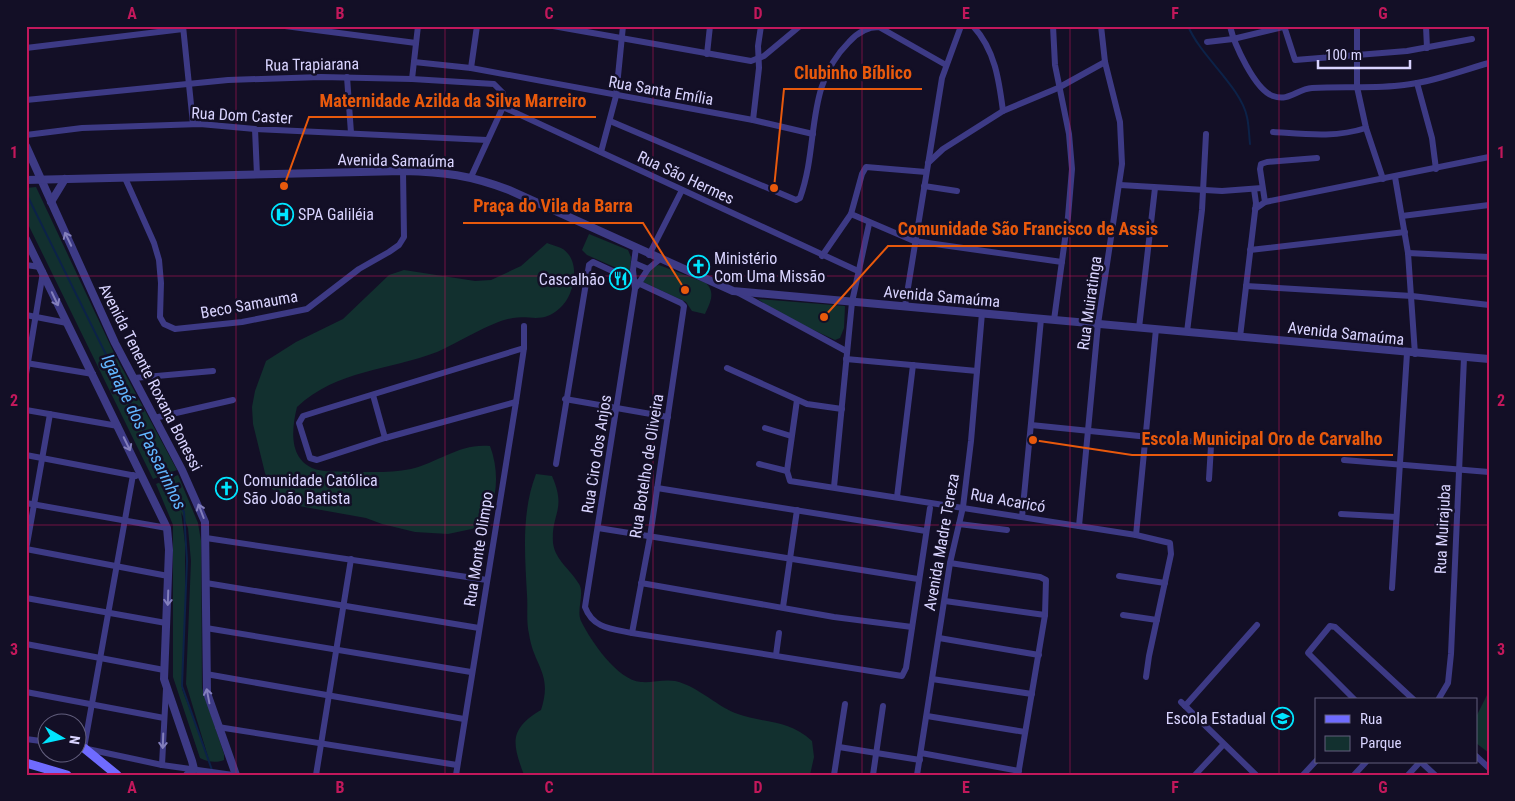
<svg xmlns="http://www.w3.org/2000/svg" width="1515" height="801" font-family="'Roboto Condensed',sans-serif">
<style>
.green{fill:#12302f}
.lines{fill:none;stroke-linecap:round;stroke-linejoin:round}
.stream{stroke:#0c2248;stroke-width:2}
.minor{stroke:#3d3a85;stroke-width:6}
.tertiary{stroke:#3d3a85;stroke-width:8}
.secondary{stroke:#6f6bff;stroke-width:9}
.oneway{stroke:#837fbc}
.grid{fill:none;stroke:#c2185b;stroke-width:1;stroke-opacity:0.55}
.labels{text-anchor:middle;stroke-width:5;stroke-linejoin:round;paint-order:stroke}
.street-label{font-size:16px;fill:#d9d4ff;stroke:#130f26}
.poi-label{font-size:16px;fill:#d9d4ff;stroke:#130f26;text-anchor:start}
.water-label{font-size:18px;font-style:italic;fill:#62b6ff;stroke:#130f26}
.leader{fill:none;stroke:#e8590c;stroke-width:2}
.callout-dot{fill:#e8590c;stroke:#130f26;stroke-width:2}
.callout-label{font-size:18px;text-anchor:middle;font-weight:bold;fill:#e8590c;stroke:#130f26;stroke-width:5;stroke-linejoin:round;paint-order:stroke}
.neatline{fill:none;stroke:#c2185b;stroke-width:2}
.grid-label{font-size:16px;text-anchor:middle;font-weight:bold;fill:#c2185b}
</style>
<rect width="100%" height="100%" fill="#130f26"/>
<g class="green">
<path d="M36,187l79,168 62,115 -24,9 -127,-259v-32z"/>
<path d="M589,234l39,16 3,7 -1,17 -43,-19 -5,-5z"/>
<path d="M547,243c4,2 10,3 14,5 21,11 14,47 -1,60 -17,16 -29,7 -47,10 -21,3 -55,25 -76,34 -49,19 -99,17 -140,55 -5,20 -9,50 15,61 10,5 30,3 42,4 18,0 39,1 57,-3 28,-7 49,-26 79,-23 10,27 8,57 -9,81l-33,7 -33,-2 -33,-8 -16,-6 -67,-12 -14,-7 -14,-11 -6,-15 -12,-49 -1,-17 3,-16 11,-30 30,-19 47,-23 46,-44 15,-5 71,11 16,-1 30,-14z"/>
<path d="M659,265l47,18c10,10 4,20 -1,31l-13,-3 -6,-9 -43,-20 10,-15z"/>
<path d="M758,299l87,7 -1,22 -4,10 -5,2 -56,-26z"/>
<path d="M536,474l16,2c15,34 -1,37 1,67 2,17 18,27 26,41 6,10 -3,26 2,37 10,20 36,59 60,61 11,1 23,-3 34,-1 22,5 39,23 60,32 28,11 52,5 77,28l2,16 -4,18h-286c-12,-32 -15,-46 17,-65 12,-37 -7,-43 -12,-76 -3,-13 -1,-26 -2,-39 -2,-40 -6,-82 9,-121z"/>
<path d="M178,475l20,48 3,18 1,147 22,66v6c-6,3 -18,2 -24,-2l-27,-81v-152l-17,-41 9,-4 16,31 4,32v75l-3,71 27,71 -23,-76 5,-123 -3,-33 -21,-49z"/>
<path d="M1489,691v62l-13,-10v-26z"/>
</g>
<g class="lines">
<g class="stream">
<path d="M1188,26c13,31 53,61 59,91 2,9 2,18 3,27"/>
<path d="M26,193l158,319 3,49 -5,125 30,84"/>
</g>
<g class="minor">
<path d="M183,26l10,98"/>
<path d="M285,26l131,17"/>
<path d="M553,26l198,35 13,-5 36,-30"/>
<path d="M973,26c22,24 26,54 30,85"/>
<path d="M1053,26l2,39 14,69 3,35 -4,48 -14,103"/>
<path d="M1230,26c4,18 25,64 43,70 16,6 24,-7 39,-8 31,-2 62,1 92,-3 29,-3 56,-14 85,-22"/>
<path d="M1284,26l11,34 112,-9 65,-12"/>
<path d="M1357,26v61l9,41 17,51"/>
<path d="M1426,26l1,22"/>
<path d="M1207,42l26,-3 54,-13"/>
<path d="M26,48l157,-19"/>
<path d="M707,54l3,-28"/>
<path d="M414,62l57,6 282,52 60,14"/>
<path d="M471,68l6,-42"/>
<path d="M347,77l4,56"/>
<path d="M412,79l6,-53"/>
<path d="M1417,83l15,55 4,31"/>
<path d="M26,100l202,-20 93,-3 91,2 82,5 9,9v14l-32,70"/>
<path d="M503,107l355,164"/>
<path d="M753,120l6,-52 -1,-22 3,-20"/>
<path d="M610,121l186,79 4,-2c20,-56 4,-111 49,-156 8,-9 17,-15 30,-15l67,38"/>
<path d="M255,129l2,46"/>
<path d="M1273,132c32,2 62,6 93,-4"/>
<path d="M26,135l56,-7 118,-4 55,5 232,11"/>
<path d="M601,152l15,-56 7,-70"/>
<path d="M928,163l15,-14 60,-38 55,-23 47,-26"/>
<path d="M1395,177l13,76 7,101"/>
<path d="M125,178l29,65 5,17 2,23 -1,34 4,7 11,5 67,-7 65,-13 52,-40 30,-17 10,-7 5,-8 -1,-66"/>
<path d="M1120,185l102,6 40,-3"/>
<path d="M924,186l33,5"/>
<path d="M1265,202l-5,-33 1,-5 6,-2 50,-4"/>
<path d="M1255,209l10,-7 224,-45"/>
<path d="M851,214l63,27 148,21"/>
<path d="M1402,216l87,-11"/>
<path d="M636,248l-3,22 2,19 -50,318c8,22 28,22 47,26l270,43 4,-8 24,-160"/>
<path d="M1250,250l155,-18"/>
<path d="M1408,253l81,4"/>
<path d="M649,255l33,-65"/>
<path d="M822,256l29,-42 11,-40 4,-7 60,5"/>
<path d="M634,263l14,6"/>
<path d="M26,265l14,2"/>
<path d="M637,286l11,-17 12,-10"/>
<path d="M1246,286l166,10 77,9"/>
<path d="M737,292l109,59"/>
<path d="M905,306l37,-228 19,-52"/>
<path d="M26,315l41,8"/>
<path d="M1139,328l16,-140"/>
<path d="M1187,332l15,-122 4,-76"/>
<path d="M1240,337l16,-134 -2,-14"/>
<path d="M846,359l131,12"/>
<path d="M26,363l67,11"/>
<path d="M727,368l80,36 35,5"/>
<path d="M26,374l17,-102"/>
<path d="M134,378l79,-7"/>
<path d="M373,395l12,43"/>
<path d="M565,399l103,18"/>
<path d="M797,400l-10,71 3,10 346,54 34,8 1,11 -22,102 -3,21"/>
<path d="M516,402l-131,36 -68,22 -7,-2 -11,-35 4,-7 19,-6 202,-62"/>
<path d="M26,410l92,16"/>
<path d="M154,418l79,-18"/>
<path d="M1031,425l177,18 3,3 -2,33"/>
<path d="M765,428l26,8"/>
<path d="M26,455l110,21"/>
<path d="M1344,460l145,12"/>
<path d="M556,464l33,-199 4,-3 88,41 3,3 -34,231 -18,96"/>
<path d="M759,464l28,7"/>
<path d="M834,487l18,-185 17,-78"/>
<path d="M657,488l269,43"/>
<path d="M897,497l16,-132"/>
<path d="M26,503l141,25"/>
<path d="M1341,514l55,3"/>
<path d="M1022,517l19,-198"/>
<path d="M959,524l48,6"/>
<path d="M1079,526l19,-202 24,-160 -2,-42 -15,-60 -4,-36"/>
<path d="M598,528l320,51"/>
<path d="M1136,535l20,-206"/>
<path d="M206,538l281,42"/>
<path d="M26,549l142,27"/>
<path d="M26,550l24,-136"/>
<path d="M950,563l90,14 6,3 -1,35 -27,160"/>
<path d="M1119,576l46,7"/>
<path d="M206,583l273,45"/>
<path d="M641,583l193,34 78,10"/>
<path d="M1392,588l15,-235"/>
<path d="M26,598l140,25"/>
<path d="M945,601l100,14"/>
<path d="M783,607l14,-97"/>
<path d="M1123,615l34,5"/>
<path d="M206,628l265,44"/>
<path d="M939,638l100,17"/>
<path d="M26,644l138,26"/>
<path d="M776,655l3,-22"/>
<path d="M206,674l258,45"/>
<path d="M932,679l100,15"/>
<path d="M26,692l138,26"/>
<path d="M1355,700l-47,-47 22,-27 5,1 79,73"/>
<path d="M1438,700l10,-17 3,-29 13,-296"/>
<path d="M1181,702l75,73"/>
<path d="M1185,706l72,-81"/>
<path d="M927,716l98,16"/>
<path d="M218,727l239,38"/>
<path d="M26,739l22,3"/>
<path d="M78,747l84,18 71,10"/>
<path d="M839,747l81,13"/>
<path d="M84,748l49,-273"/>
<path d="M921,753l98,18"/>
<path d="M1476,756l13,12"/>
<path d="M1421,762l14,13"/>
<path d="M162,765l4,-76"/>
<path d="M316,775l35,-216"/>
<path d="M456,775l60,-373 8,-54v-22"/>
<path d="M834,775l11,-71"/>
<path d="M873,775l10,-69"/>
<path d="M917,775l33,-212 13,-56 8,-66 11,-128"/>
<path d="M1195,775l28,-30"/>
<path d="M1303,775l13,-14"/>
<path d="M1354,775l12,-13"/>
<path d="M1408,775l12,-13"/>
</g>
<g class="tertiary">
<path d="M26,146l89,197 67,127 23,52 2,171 29,82"/>
<path d="M26,180l377,-9c41,1 67,4 106,19l224,101 756,68"/>
<path d="M51,202l14,-23"/>
<path d="M26,239l141,289 2,22 -5,129 28,82 2,8 -7,6"/>
</g>
<g class="secondary">
<path d="M84,748l33,27"/>
<path d="M26,763l41,12"/>
</g>
</g>
<defs><path id="oneway-shaft" d="M-6 0H5M1.5-3L5.5 0L1.5 3" fill="none" stroke-width="1.6" stroke-linecap="round" stroke-linejoin="round" transform="scale(1.25)"/></defs>
<g class="oneway">
<use href="#oneway-shaft" transform="translate(68 239) rotate(-115)"/>
<use href="#oneway-shaft" transform="translate(55 299) rotate(65)"/>
<use href="#oneway-shaft" transform="translate(127 444) rotate(64)"/>
<use href="#oneway-shaft" transform="translate(201 511) rotate(-111)"/>
<use href="#oneway-shaft" transform="translate(168 598) rotate(92)"/>
<use href="#oneway-shaft" transform="translate(208 696) rotate(-101)"/>
<use href="#oneway-shaft" transform="translate(163 741) rotate(92)"/>
</g>
<path class="grid" d="M236,26v749M445,26v749M653,26v749M862,26v749M1070,26v749M1279,26v749M26,276h1463M26,525h1463"/>
<defs>
<symbol id="hospital-ring" viewBox="-11 -11 22 22"><circle r="9.5" fill="#130f26" stroke="#00e5ff" stroke-width="1.5"/><path d="M-5-5h3v3.5h4V-5h3V5h-3V1.5h-4V5h-3Z" fill="#00e5ff"/></symbol>
<symbol id="church-ring" viewBox="-11 -11 22 22"><circle r="9.5" fill="#130f26" stroke="#00e5ff" stroke-width="1.5"/><path d="M-1.2-6h2.4v3.5h3.3v2.4h-3.3V6h-2.4V-.1h-3.3v-2.4h3.3Z" fill="#00e5ff"/></symbol>
<symbol id="restaurant-ring" viewBox="-11 -11 22 22"><circle r="9.5" fill="#130f26" stroke="#00e5ff" stroke-width="1.5"/><path d="M-5-6h1v4h1v-4h1v4h1v-4h1v5L-1.5 .5V6h-2V.5L-5-1ZM5-6V6H3V1.5H1.5Q1.5-4 5-6Z" fill="#00e5ff"/></symbol>
<symbol id="school-ring" viewBox="-11 -11 22 22"><circle r="9.5" fill="#130f26" stroke="#00e5ff" stroke-width="1.5"/><path d="M0-5L7-2L0 1L-7-2ZM-4 1L0 2.5L4 1V4Q0 6-4 4Z" fill="#00e5ff"/></symbol>
</defs>
<g fill-rule="evenodd">
<use href="#hospital-ring" x="270" y="202" width="25" height="25"/>
<use href="#church-ring" x="686" y="254" width="25" height="25"/>
<use href="#restaurant-ring" x="608" y="266" width="25" height="25"/>
<use href="#church-ring" x="214" y="476" width="25" height="25"/>
<use href="#school-ring" x="1270" y="706" width="25" height="25"/>
</g>
<g class="labels">
<g class="street-label">
<text transform="translate(312 64) rotate(-1)" y="6">Rua Trapiarana</text>
<text transform="translate(661 90) rotate(10)" y="6">Rua Santa Emília</text>
<text transform="translate(242 115) rotate(3)" y="6">Rua Dom Caster</text>
<text transform="translate(396 160) rotate(1)" y="6">Avenida Samaúma</text>
<text transform="translate(686 177) rotate(25)" y="6">Rua São Hermes</text>
<text transform="translate(942 296) rotate(5)" y="6">Avenida Samaúma</text>
<text transform="translate(1089 303) rotate(-82)" y="6">Rua Muiratinga</text>
<text transform="translate(249 304) rotate(-10)" y="6">Beco Samauma</text>
<text transform="translate(1346 333) rotate(6)" y="6">Avenida Samaúma</text>
<text transform="translate(151 377) rotate(63)" y="6">Avenida Tenente Roxana Bonessi</text>
<text transform="translate(596 454) rotate(-81)" y="6">Rua Ciro dos Anjos</text>
<text transform="translate(646 466) rotate(-81)" y="6">Rua Botelho de Oliveira</text>
<text transform="translate(1008 500) rotate(10)" y="6">Rua Acaricó</text>
<text transform="translate(1442 529) rotate(-87)" y="6">Rua Muirajuba</text>
<text transform="translate(941 542) rotate(-80)" y="6">Avenida Madre Tereza</text>
<text transform="translate(478 549) rotate(-81)" y="6">Rua Monte Olimpo</text>
</g>
<g class="poi-label">
<text x="298" y="220">SPA Galiléia</text>
<text x="714" y="264">Ministério<tspan x="714" dy="18">Com Uma Missão</tspan></text>
<text x="605" y="285" text-anchor="end">Cascalhão</text>
<text x="243" y="486">Comunidade Católica<tspan x="243" dy="18">São João Batista</tspan></text>
<text x="1266" y="724" text-anchor="end">Escola Estadual</text>
</g>
<g class="water-label">
<text transform="translate(144 432) rotate(64)" y="6">Igarapé dos Passarinhos</text>
</g>
</g>
<path class="leader" d="M774 188L784 89H922M284 186L309 117H596M685 290L643 223H463M824 317L888 246H1168M1033 440L1132 455H1393"/>
<g class="callout-dot">
<circle cx="774" cy="188" r="5"/>
<circle cx="284" cy="186" r="5"/>
<circle cx="685" cy="290" r="5"/>
<circle cx="824" cy="317" r="5"/>
<circle cx="1033" cy="440" r="5"/>
</g>
<g class="callout-label">
<text x="853" y="79">Clubinho Bíblico</text>
<text x="453" y="107">Maternidade Azilda da Silva Marreiro</text>
<text x="553" y="212">Praça do Vila da Barra</text>
<text x="1028" y="235">Comunidade São Francisco de Assis</text>
<text x="1262" y="445">Escola Municipal Oro de Carvalho</text>
</g>
<rect width="1515" height="801" fill="none" stroke="#130f26" stroke-width="55"/>
<rect x="1315" y="698" width="162" height="65" fill="#130f26" stroke="#625e7d"/>
<rect x="1325" y="715" width="25" height="8" fill="#6f6bff" stroke="#625e7d"/>
<text x="1360" y="724" font-size="15" fill="#d9d4ff">Rua</text>
<rect x="1325" y="736" width="25" height="15" fill="#12302f" stroke="#625e7d"/>
<text x="1360" y="748" font-size="15" fill="#d9d4ff">Parque</text>
<g transform="translate(62 738) rotate(99)"><circle r="24" fill="#130f26" stroke="#625e7d"/>
<path d="M0-4L9 19L0 12L-9 19Z" fill="#00e5ff"/>
<text y="-8" font-size="14" font-weight="bold" text-anchor="middle" fill="#d9d4ff">N</text>
</g>
<path d="M1318 60v8h92v-8" fill="none" stroke="#d9d4ff" stroke-width="2.5"/>
<text x="1325" y="60" font-size="15" fill="#d9d4ff" stroke="#130f26" stroke-width="4" paint-order="stroke">100 m</text>
<rect x="28" y="28" width="1460" height="746" class="neatline"/>
<g class="grid-label">
<text x="132" y="19">A</text>
<text x="340" y="19">B</text>
<text x="549" y="19">C</text>
<text x="758" y="19">D</text>
<text x="966" y="19">E</text>
<text x="1175" y="19">F</text>
<text x="1383" y="19">G</text>
<text x="14" y="158">1</text>
<text x="1501" y="158">1</text>
<text x="14" y="406">2</text>
<text x="1501" y="406">2</text>
<text x="14" y="655">3</text>
<text x="1501" y="655">3</text>
<text x="132" y="793">A</text>
<text x="340" y="793">B</text>
<text x="549" y="793">C</text>
<text x="758" y="793">D</text>
<text x="966" y="793">E</text>
<text x="1175" y="793">F</text>
<text x="1383" y="793">G</text>
</g>
</svg>
